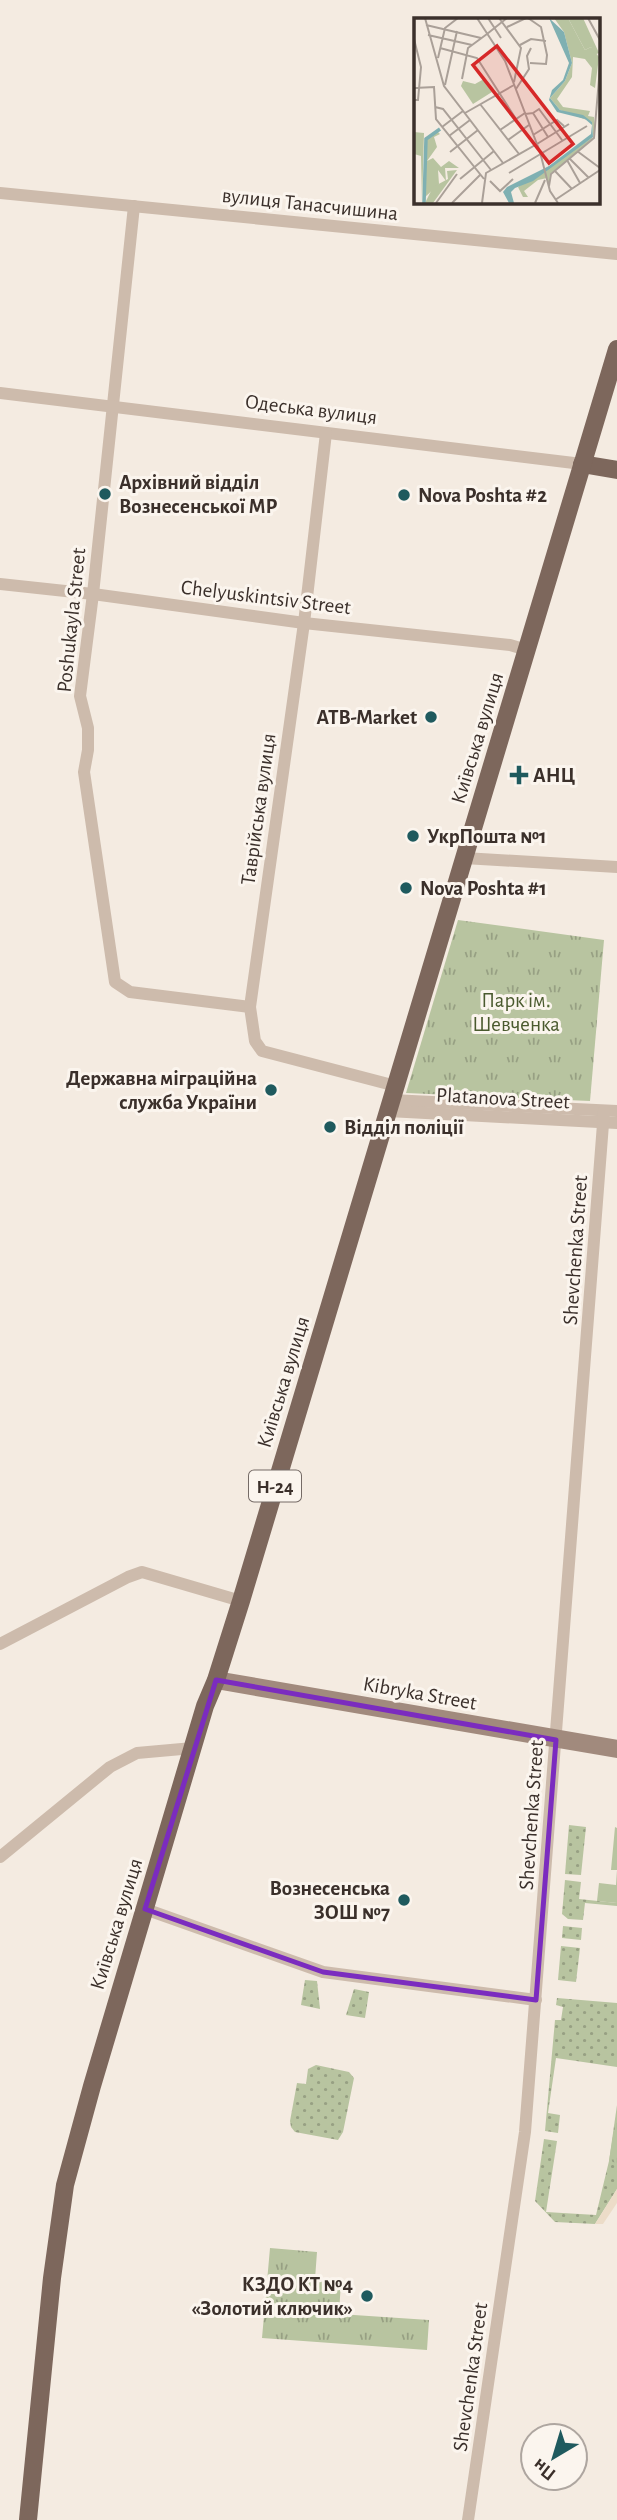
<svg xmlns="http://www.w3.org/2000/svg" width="617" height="2520" font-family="'Alegreya Sans',sans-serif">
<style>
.grass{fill:url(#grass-dots)}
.park{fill:url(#park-tufts)}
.garden{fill:#b8c4a0}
.plaza{fill:#ecdcc8}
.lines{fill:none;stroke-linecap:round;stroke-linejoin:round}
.minor{stroke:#cdbbac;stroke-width:12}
.secondary{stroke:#a18a7d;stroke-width:18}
.primary{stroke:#7d675c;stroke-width:18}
.marked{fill:none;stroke:#7b2cbf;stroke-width:5;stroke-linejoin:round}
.poi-dot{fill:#1f5a5e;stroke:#fbf5ee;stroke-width:2.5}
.labels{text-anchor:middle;stroke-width:6;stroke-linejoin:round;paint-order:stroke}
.shield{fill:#fbf5ee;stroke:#756b66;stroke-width:2}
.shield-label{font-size:19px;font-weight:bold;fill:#3b302b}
.street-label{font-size:21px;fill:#3b302b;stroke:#fbf5ee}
.poi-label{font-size:21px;font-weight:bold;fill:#3b302b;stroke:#fbf5ee;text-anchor:start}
.park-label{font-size:21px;fill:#4a5a2e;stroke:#fbf5ee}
.inset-river{fill:none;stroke:#7fb0b2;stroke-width:3.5}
.inset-road{fill:none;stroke:#aaa098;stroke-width:2}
.view{fill:#d62828;fill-opacity:0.15;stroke:#d62828;stroke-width:3.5}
.inset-edge{fill:none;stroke:#3b302b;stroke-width:3.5}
</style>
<defs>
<pattern id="grass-dots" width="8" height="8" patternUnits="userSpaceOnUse" patternTransform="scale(1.75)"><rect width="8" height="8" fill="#b8c4a0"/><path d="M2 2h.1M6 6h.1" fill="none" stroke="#97a083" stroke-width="1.8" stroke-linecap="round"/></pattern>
<pattern id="park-tufts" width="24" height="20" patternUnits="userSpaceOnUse" patternTransform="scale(1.75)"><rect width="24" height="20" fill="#b8c4a0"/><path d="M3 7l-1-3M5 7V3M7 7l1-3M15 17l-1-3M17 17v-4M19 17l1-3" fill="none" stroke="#97a083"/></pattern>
</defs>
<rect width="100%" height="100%" fill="#f4ebe1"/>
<g class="grass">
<path d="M569,1825l17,2 -5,48 -16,-1z"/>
<path d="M565,1880l16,2 -2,17 38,4v3l-32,-3 -2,17 -15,-1 -6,-5z"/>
<path d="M563,1926l19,2 -1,12 -19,-2z"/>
<path d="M561,1946l19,2 -4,34 -18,-2z"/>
<path d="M305,1980l12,1 3,28 -19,-4z"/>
<path d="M354,1989l15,3 -4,26 -19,-3z"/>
<path d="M557,1998l60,5v64l-61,-9 -8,55 12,2 -2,18 -13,-2 10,-111h6l2,-13 -7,-2z"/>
<path d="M316,2065l33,7 5,6 -11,54 -5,8 -43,-8 -4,-5 -1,-6 7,-38 9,1 2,-15z"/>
<path d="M617,2111v78l-22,35 -40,-2 -20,-21 9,-62 13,2 -11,71 50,3 13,-54z"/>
</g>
<g class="park">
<path d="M458,920l146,20 -14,161 -184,-8z"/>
<path d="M617,2105v58l-8,-2z"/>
<path d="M270,2248l47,4 -2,27 26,2 -2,33 90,6 -2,30 -165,-12z"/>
</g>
<path class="garden" d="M615,1827l2,1v75l-20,-2 2,-18 17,2 1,-15h-6z"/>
<path class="plaza" d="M617,2189v14l-14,21h-8z"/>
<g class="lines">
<g class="minor">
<path d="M0,193l617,61"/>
<path d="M134,206l-41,388 -13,102 8,32v22l-4,22 31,210 15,10 120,15"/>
<path d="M0,393l582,71"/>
<path d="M326,433l-22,190 -54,384 5,34 7,10 134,35"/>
<path d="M0,584l93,10 211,29 206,22 17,5"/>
<path d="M464,858l153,9"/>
<path d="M391,1100l226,11"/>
<path d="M388,1111l229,12"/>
<path d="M0,1644l128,-67 14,-5 99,29"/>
<path d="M0,1857l110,-90 27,-14 56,-5"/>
<path d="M145,1909l178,63 213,28"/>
<path d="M468,2520l57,-388 79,-1021"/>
</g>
<path class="secondary" d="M216,1680l401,69"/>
<g class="primary">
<path d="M582,464l35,6"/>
<path d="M28,2520l24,-242 13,-93 27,-99 113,-380 11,-26 25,-79 376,-1252"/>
</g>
</g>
<path class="marked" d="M216,1680l340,60 -20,260 -213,-28 -178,-63z"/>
<g class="poi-dot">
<circle cx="105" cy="494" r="7"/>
<circle cx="404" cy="495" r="7"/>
<circle cx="431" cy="717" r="7"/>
<path d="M515.5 764.5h7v7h7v7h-7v7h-7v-7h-7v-7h7z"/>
<circle cx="413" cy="836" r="7"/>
<circle cx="406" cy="888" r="7"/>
<circle cx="271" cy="1090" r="7"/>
<circle cx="330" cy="1127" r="7"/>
<circle cx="404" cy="1900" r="7"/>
<circle cx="367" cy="2296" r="7"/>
</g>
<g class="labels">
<rect class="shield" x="249" y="1470.5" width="52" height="31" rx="5"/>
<g class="shield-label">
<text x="275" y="1493">Н-24</text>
</g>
<g class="street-label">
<text transform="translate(310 204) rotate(6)" y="7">вулиця Танасчишина</text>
<text transform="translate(311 409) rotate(7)" y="7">Одеська вулиця</text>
<text transform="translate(266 597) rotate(7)" y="7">Chelyuskintsiv Street</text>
<text transform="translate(71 620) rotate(-84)" y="7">Poshukayla Street</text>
<text transform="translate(477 738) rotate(-73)" y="7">Київська вулиця</text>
<text transform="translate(258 809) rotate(-82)" y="7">Таврійська вулиця</text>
<text transform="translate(503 1098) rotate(3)" y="7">Platanova Street</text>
<text transform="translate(575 1250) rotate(-86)" y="7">Shevchenka Street</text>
<text transform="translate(283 1382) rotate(-73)" y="7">Київська вулиця</text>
<text transform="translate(420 1693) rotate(10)" y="7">Kibryka Street</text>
<text transform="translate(531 1815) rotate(-86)" y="7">Shevchenka Street</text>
<text transform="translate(116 1924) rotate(-73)" y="7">Київська вулиця</text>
<text transform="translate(470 2377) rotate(-82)" y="7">Shevchenka Street</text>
</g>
<g class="poi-label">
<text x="119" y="489">Архівний відділ<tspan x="119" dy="24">Вознесенської МР</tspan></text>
<text x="418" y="502">Nova Poshta #2</text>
<text x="417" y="724" text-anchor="end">ATB-Market</text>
<text x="533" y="782">АНЦ</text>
<text x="427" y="843">УкрПошта №1</text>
<text x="420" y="895">Nova Poshta #1</text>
<text x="257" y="1085" text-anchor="end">Державна міграційна<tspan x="257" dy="24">служба України</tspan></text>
<text x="344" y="1134">Відділ поліції</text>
<text x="390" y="1895" text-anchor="end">Вознесенська<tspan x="390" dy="24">ЗОШ №7</tspan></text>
<text x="353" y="2291" text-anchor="end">КЗДО КТ №4<tspan x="353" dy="24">«Золотий ключик»</tspan></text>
</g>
<g class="park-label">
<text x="516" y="1007">Парк ім.<tspan x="516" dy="24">Шевченка</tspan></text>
</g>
</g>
<g transform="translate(414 18)">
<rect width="186" height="186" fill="#f4ebe1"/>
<path d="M140,0h14l17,32 6,-3 8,10 -4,31 -5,-3 2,-17 -7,-9 -12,-2 -1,20 -15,22 6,8 27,4 -2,5 6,1 1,13 -2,7 -2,4 -41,33 -1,11 -2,-7 -9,2 -14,11 4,6h-5l-5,-10 75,-50 -1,-15 -32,-12 -10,-12 15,-17 7,-18 -8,-31zM0,114l10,1 -2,70 -1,-47 -7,-2z" fill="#b8c4a0"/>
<path d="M23,113l3,3 -6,3 3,10 -10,14 6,-3 8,9 8,-6 10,7h-14l1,13 -8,-11 1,14 -15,14 1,-60z" fill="#b8c4a0"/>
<path d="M70,61l8,13 -19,12 -12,-18 2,-5 12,3z" fill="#b8c4a0"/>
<path d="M154,0h15l16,35 -5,2 -3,-8 -6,3zM43,152l-24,33h-8l8,-16 15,-8 -1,-8z" fill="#b8c4a0"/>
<path d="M135,0l15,14 8,31 -7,18 -15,17 10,12 23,5 9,7 1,15 -60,44 -18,7 -4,4 3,11h-5l-6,-11 4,-5 42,-21 42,-32 1,-9 -7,-6 -28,-7 -8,-12 3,-10 11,-10 6,-17z" fill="#7fb0b2"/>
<path class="inset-river" d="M10,185l2,-64 14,-10"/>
<path class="inset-road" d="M11,0l19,68 59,77M63,0l28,43 35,91 10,39 8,12M74,0l13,20M85,0l22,30 -7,34M114,0l13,9 6,28 -1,9 -16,-1M174,0l12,22M12,7l55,13M93,9l19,-9M73,16l20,-16M14,17l44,10M0,21l7,28 -3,33h-4M106,27l11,-6 15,2M26,30l37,10 39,61M24,40l7,-30 13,-10M48,61l6,-31 19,-14M31,67l12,-54M20,69l2,32 48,60M0,70l21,-1M102,71l13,-20 -2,-13 4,-8M66,86l39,50M21,89l8,2 48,61M51,95l49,-28M119,95l6,-4 23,31M111,96l8,-1 15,24M28,109l21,-16M86,112l25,-17M119,117l24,-15 7,6M35,118l21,-16M94,122l21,-15M123,126l32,-20M163,133l23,17M36,134l28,-22M155,140l20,20M153,142l13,23M141,153l17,18M95,155l78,-47M46,161l34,-28M76,163l10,10 13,-12M135,168l2,-12 43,-36 6,-71M141,182l45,-30M22,185l21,-29M38,185l28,-28M68,185l4,-30 51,-29M121,185l10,-23"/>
<path class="view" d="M83,28l76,98 -24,19 -76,-98z"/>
<rect width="186" height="186" class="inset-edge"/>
</g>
<g transform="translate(554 2457) rotate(218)"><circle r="33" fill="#fbf5ee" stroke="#aea6a0" stroke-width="2"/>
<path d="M0-5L12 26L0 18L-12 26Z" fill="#1f5a5e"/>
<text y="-10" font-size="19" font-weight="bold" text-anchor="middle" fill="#3b302b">Пн</text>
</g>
</svg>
